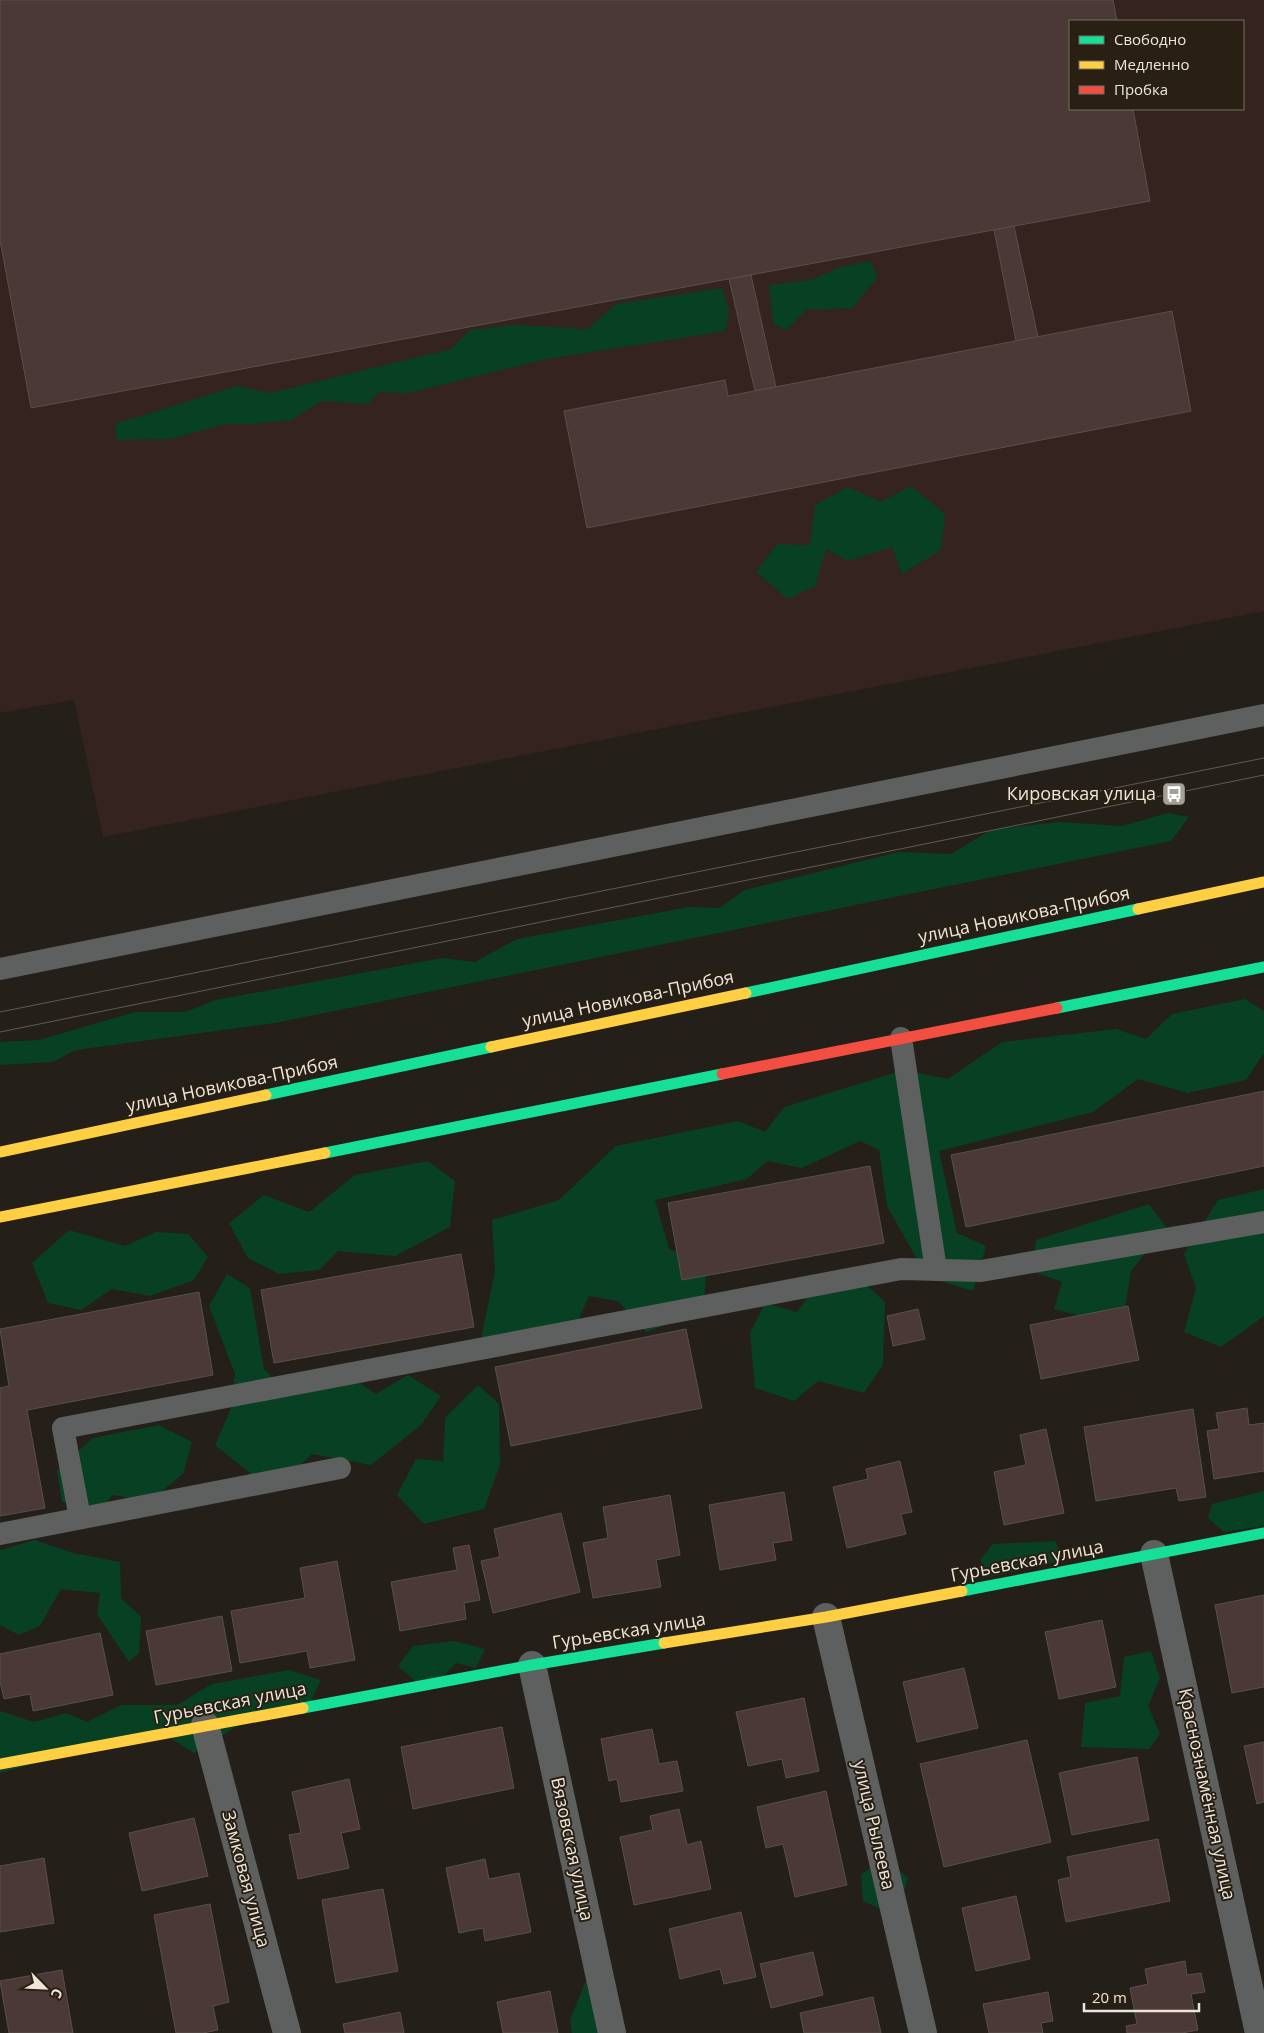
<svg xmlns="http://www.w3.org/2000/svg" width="1264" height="2033" font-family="'Open Sans',sans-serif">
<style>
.industrial{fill:#34231f;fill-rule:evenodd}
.green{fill:#084023}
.building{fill:#4b3937;stroke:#57504d}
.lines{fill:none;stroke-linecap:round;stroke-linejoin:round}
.lane{stroke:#5e605f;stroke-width:22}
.street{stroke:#5e605f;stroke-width:28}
.fast{stroke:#16e098;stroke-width:11}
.slow{stroke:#ffcf43;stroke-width:11}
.jam{stroke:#f24e42;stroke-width:11}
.tram{stroke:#5e5b58;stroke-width:1}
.labels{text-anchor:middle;stroke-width:4;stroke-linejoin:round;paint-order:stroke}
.poi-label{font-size:18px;fill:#ebe5dc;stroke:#292013;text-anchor:end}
.street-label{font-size:18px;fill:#ebe5dc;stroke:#292013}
</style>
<rect width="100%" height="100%" fill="#241f18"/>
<path class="industrial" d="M0,0h1264v611l-1161,226 -29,-137 -74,13zM1070,21h173v88h-173z"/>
<g class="green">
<path d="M870,261l8,16 -26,31 -46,2 -19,20 -14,-6 -4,-39 42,-5 29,-13z"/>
<path d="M722,288l7,21 -3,22 -179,28 -139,34 -29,-1 -11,12 -46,-3 -31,19 -37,4h-29l-54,15 -54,1 -2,-16 122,-38 33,7 181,-44 19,-19 44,-5 74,4 28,-25z"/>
<path d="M911,486l34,28 -4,36 -39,24 -10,-27 -44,14 -22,-12 -11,37 -27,13 -32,-27 21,-28 33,1 5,-40 33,-18 33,15z"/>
<path d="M1168,813l21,4 -18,24 -896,182 -199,27 -23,12 -53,3v-23l39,-2 96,-28h50l31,-12 226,-42 33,4 42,-23 172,-32 30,1 26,-18 154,-38 52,2 40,-24 67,-8 64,4z"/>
<path d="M1245,999l19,12v42l-18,27 -58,13 -50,-14 -45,33 -154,39 18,82 29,13 -13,45 -46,-14 -40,-71 -8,-56 -19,-9 -58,27 -35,-7 -20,18 -92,21 14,49 38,15 -4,48 -57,20 -28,-31 -29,-5 -19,43h-89l14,-68 -3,-51 67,-20 57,-54 122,-25 27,11 19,-25 120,-37 44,9 54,-37 114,-13 30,10 26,-25z"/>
<path d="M428,1161l27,20 -5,46 -55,29 -57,-5 -19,19 -40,4 -31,-16 -19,-35 35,-28 45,17 46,-37z"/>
<path d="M1264,1189v127l-43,31 -37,-15 12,-44 -12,-34 34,-54z"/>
<path d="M1149,1204l17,23 -35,44 -9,56 -68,-18 8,-27 -31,-11 5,-31z"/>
<path d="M69,1230l56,16 31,-14 32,2 20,23 -14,23 -44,16 -38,-7 -31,21 -33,-7 -16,-40z"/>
<path d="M850,1270l35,32 -2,63 -19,28 -46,-12 -24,20 -39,-13 -5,-55 15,-30 32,9 24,-33z"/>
<path d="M227,1274l23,14 14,81 22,22 50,-24 40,27 32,-19 33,21 -20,29 -50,40 -59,-11 -21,20 -39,1 -37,-30 16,-37 4,-34 -26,-68z"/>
<path d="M478,1385l21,19 1,61 -16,44 -60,15 -27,-29 19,-36 27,2 2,-43z"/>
<path d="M159,1425l33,17 -9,32 -33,27 -37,-6 -11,12 -40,-5 -5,-32 36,-32z"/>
<path d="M1264,1491v35l-40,6 -16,-14 4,-14z"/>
<path d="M35,1540l38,13 47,9 1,36 20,19 -2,36 -10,9 -32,-48 3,-21 -39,-4 -21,37 -21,9 -19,-10v-75z"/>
<path d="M1055,1541l9,19 -73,17 -11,-17 13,-16z"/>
<path d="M454,1641l31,8 -9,19 -20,-5 -12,13 -29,5 -17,-15 15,-20z"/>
<path d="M1151,1651l9,27 -12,28 12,28 -11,15 -68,-2 4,-44 35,-7 4,-39z"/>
<path d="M289,1670l32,10 -11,23 -68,20 -48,30 -35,-22 -159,42v-62l34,11 32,-9 21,9 34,-17h56l35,-21z"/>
<path d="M884,1857l24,21 -7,23 -18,9 -20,-9 -2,-26z"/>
<path d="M586,1980l21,4 9,49h-44l-2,-13z"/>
</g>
<g class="building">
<path d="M0,0h1113l4,21h-47v88h63l17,92 -1119,207 -31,-168z"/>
<path d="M1014,226l24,111 -22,4 -22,-111z"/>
<path d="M751,275l25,112 -21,4 -26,-112z"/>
<path d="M1172,311l19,100 -604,117 -23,-117 161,-31 3,16z"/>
<path d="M1264,1091v75l-298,61 -15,-72z"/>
<path d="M870,1166l14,77 -202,37 -14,-77z"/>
<path d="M461,1254l13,73 -200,36 -13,-73z"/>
<path d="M199,1292l14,83 -186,35 18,98 -45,8v-128l9,-2 -9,-57z"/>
<path d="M1128,1306l11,54 -98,19 -11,-54z"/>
<path d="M918,1309l7,30 -32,7 -6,-30z"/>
<path d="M686,1329l16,79 -191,38 -16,-79z"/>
<path d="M1247,1408l2,17 15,-2v48l-50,8 -7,-48 12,-2 -3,-16z"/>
<path d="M1193,1409l13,88 -27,4 -3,-13 -80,13 -12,-74z"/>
<path d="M1046,1429l18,84 -60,12 -10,-53 32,-7 -6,-30z"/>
<path d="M900,1461l12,51 -11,2 5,20 -59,14 -14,-61 35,-8 -2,-10z"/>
<path d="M784,1492l8,48 -19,3 3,17 -56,10 -11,-65z"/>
<path d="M670,1495l10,60 -24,5 5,27 -68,11 -10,-55 25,-5 -5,-31z"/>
<path d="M561,1513l19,79 -87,21 -12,-52 19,-4 -6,-28z"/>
<path d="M469,1545l11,55 -16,3 2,16 -66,12 -9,-49 66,-12 -4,-22z"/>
<path d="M337,1561l18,99 -45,8 -3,-17 -67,12 -9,-52 74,-13 -5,-30z"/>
<path d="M1264,1595v92l-32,6 -17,-88z"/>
<path d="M222,1616l10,55 -76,14 -10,-54z"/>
<path d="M1102,1620l14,67 -57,12 -14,-67z"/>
<path d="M100,1633l13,62 -80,16 -3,-17 -26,5 -4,-17v-28z"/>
<path d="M964,1668l14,60 -61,14 -14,-60z"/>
<path d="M804,1698l15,73 -33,7 -4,-19 -34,7 -12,-54z"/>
<path d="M502,1727l12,61 -101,21 -12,-62z"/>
<path d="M652,1729l7,35 18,-3 6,30 -62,11 -4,-23 -8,2 -8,-42z"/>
<path d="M1027,1740l24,102 -107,25 -24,-103z"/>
<path d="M1264,1742v60l-7,2 -13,-58z"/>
<path d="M1137,1757l12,63 -77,15 -13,-62z"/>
<path d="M349,1779l11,50 -19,4 8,35 -51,11 -9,-44 12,-2 -9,-41z"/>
<path d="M826,1791l21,94 -52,12 -12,-53 -17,4 -9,-41z"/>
<path d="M679,1809l8,36 14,-4 10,48 -77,16 -14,-68 33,-7 -3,-14z"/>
<path d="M194,1818l14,58 -66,15 -13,-58z"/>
<path d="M1158,1839l12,62 -104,21 -8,-42 13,-3 -4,-20z"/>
<path d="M44,1858l10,65 -54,9v-66z"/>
<path d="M485,1859l4,20 30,-6 12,59 -46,9 -2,-13 -24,5 -13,-65z"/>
<path d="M383,1889l15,82 -62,12 -14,-83z"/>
<path d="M1016,1896l14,63 -54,12 -14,-63z"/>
<path d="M210,1904l19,98 -16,4 5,24 -15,3h-27l-22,-118z"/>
<path d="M741,1912l15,65 -32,7 -4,-15 -40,10 -11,-50z"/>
<path d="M813,1952l10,43 -52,13 -11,-44z"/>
<path d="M1185,1961l2,14 14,-2 4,19 -14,2 7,36 -16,3h-55l-1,-7 11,-2 -7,-36 18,-4 -3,-15z"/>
<path d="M62,1970l11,63h-64l-9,-52z"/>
<path d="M550,1991l8,42h-55l-6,-31z"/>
<path d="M1048,1992l5,29 -12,2 2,10h-54l-6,-29z"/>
<path d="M873,1997l8,36h-77l-4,-20z"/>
<path d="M400,2012l4,21h-59l-2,-9z"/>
</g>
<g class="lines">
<g class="lane">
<path d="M0,969l1264,-254"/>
<path d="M901,1038l35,232"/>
<path d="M80,1518l-17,-90 838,-159 80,2 283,-49"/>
<path d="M0,1534l340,-66"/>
</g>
<g class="street">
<path d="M1154,1554l105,479"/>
<path d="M826,1617l97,416"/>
<path d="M532,1665l80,368"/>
<path d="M205,1725l82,308"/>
</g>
<g class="fast">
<path d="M746,993l392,-84"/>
<path d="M1057,1008l207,-41"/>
<path d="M266,1095l225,-48"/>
<path d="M325,1153l397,-79"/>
<path d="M962,1591l302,-58"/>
<path d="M303,1708l229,-43 132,-22"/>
</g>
<g class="slow">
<path d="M1138,909l126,-27"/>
<path d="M491,1047l255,-54"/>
<path d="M0,1152l266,-57"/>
<path d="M0,1217l325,-64"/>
<path d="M664,1643l162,-26 136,-26"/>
<path d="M0,1764l303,-56"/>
</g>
<path class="jam" d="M722,1074l335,-66"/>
<g class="tram">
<path d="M0,1012l1264,-254"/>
<path d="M0,1032l1264,-257"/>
</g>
</g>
<defs>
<symbol id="bus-square" viewBox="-11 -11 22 22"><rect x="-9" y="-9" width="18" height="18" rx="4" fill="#a5a097" stroke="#292013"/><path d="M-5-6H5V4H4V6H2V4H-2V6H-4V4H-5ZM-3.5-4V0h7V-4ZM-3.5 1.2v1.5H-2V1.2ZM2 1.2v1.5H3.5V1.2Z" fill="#fff"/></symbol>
</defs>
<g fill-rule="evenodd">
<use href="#bus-square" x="1160" y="780" width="28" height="28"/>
</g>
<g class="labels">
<g class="poi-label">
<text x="1156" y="800">Кировская улица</text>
</g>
<g class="street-label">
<text transform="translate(1024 915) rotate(-12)" y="6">улица Новикова-Прибоя</text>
<text transform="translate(628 999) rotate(-12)" y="6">улица Новикова-Прибоя</text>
<text transform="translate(232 1084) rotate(-12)" y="6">улица Новикова-Прибоя</text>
<text transform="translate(1027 1561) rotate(-11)" y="6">Гурьевская улица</text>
<text transform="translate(629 1631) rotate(-9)" y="6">Гурьевская улица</text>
<text transform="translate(230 1703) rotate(-11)" y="6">Гурьевская улица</text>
<text transform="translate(1207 1794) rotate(78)" y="6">Краснознамённая улица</text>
<text transform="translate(874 1825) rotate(77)" y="6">улица Рылеева</text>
<text transform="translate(572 1849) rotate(78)" y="6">Вязовская улица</text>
<text transform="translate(246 1879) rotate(75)" y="6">Замковая улица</text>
</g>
</g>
<rect x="1069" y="20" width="175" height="90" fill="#292013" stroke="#776f63"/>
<rect x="1079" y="36" width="25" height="8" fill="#16e098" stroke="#776f63"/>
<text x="1114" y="45" font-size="15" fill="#ebe5dc">Свободно</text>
<rect x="1079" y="61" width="25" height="8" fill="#ffcf43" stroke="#776f63"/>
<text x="1114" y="70" font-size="15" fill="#ebe5dc">Медленно</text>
<rect x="1079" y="86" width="25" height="8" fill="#f24e42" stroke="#776f63"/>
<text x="1114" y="95" font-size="15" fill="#ebe5dc">Пробка</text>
<g transform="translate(45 1988) rotate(114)" stroke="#292013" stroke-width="4" paint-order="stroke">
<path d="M0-4L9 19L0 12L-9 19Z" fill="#ebe5dc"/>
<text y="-8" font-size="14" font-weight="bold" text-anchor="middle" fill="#ebe5dc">С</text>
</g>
<path d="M1084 2003v8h115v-8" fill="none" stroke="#ebe5dc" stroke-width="2.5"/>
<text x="1092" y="2003" font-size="15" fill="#ebe5dc" stroke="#292013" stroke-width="4" paint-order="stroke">20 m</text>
</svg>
